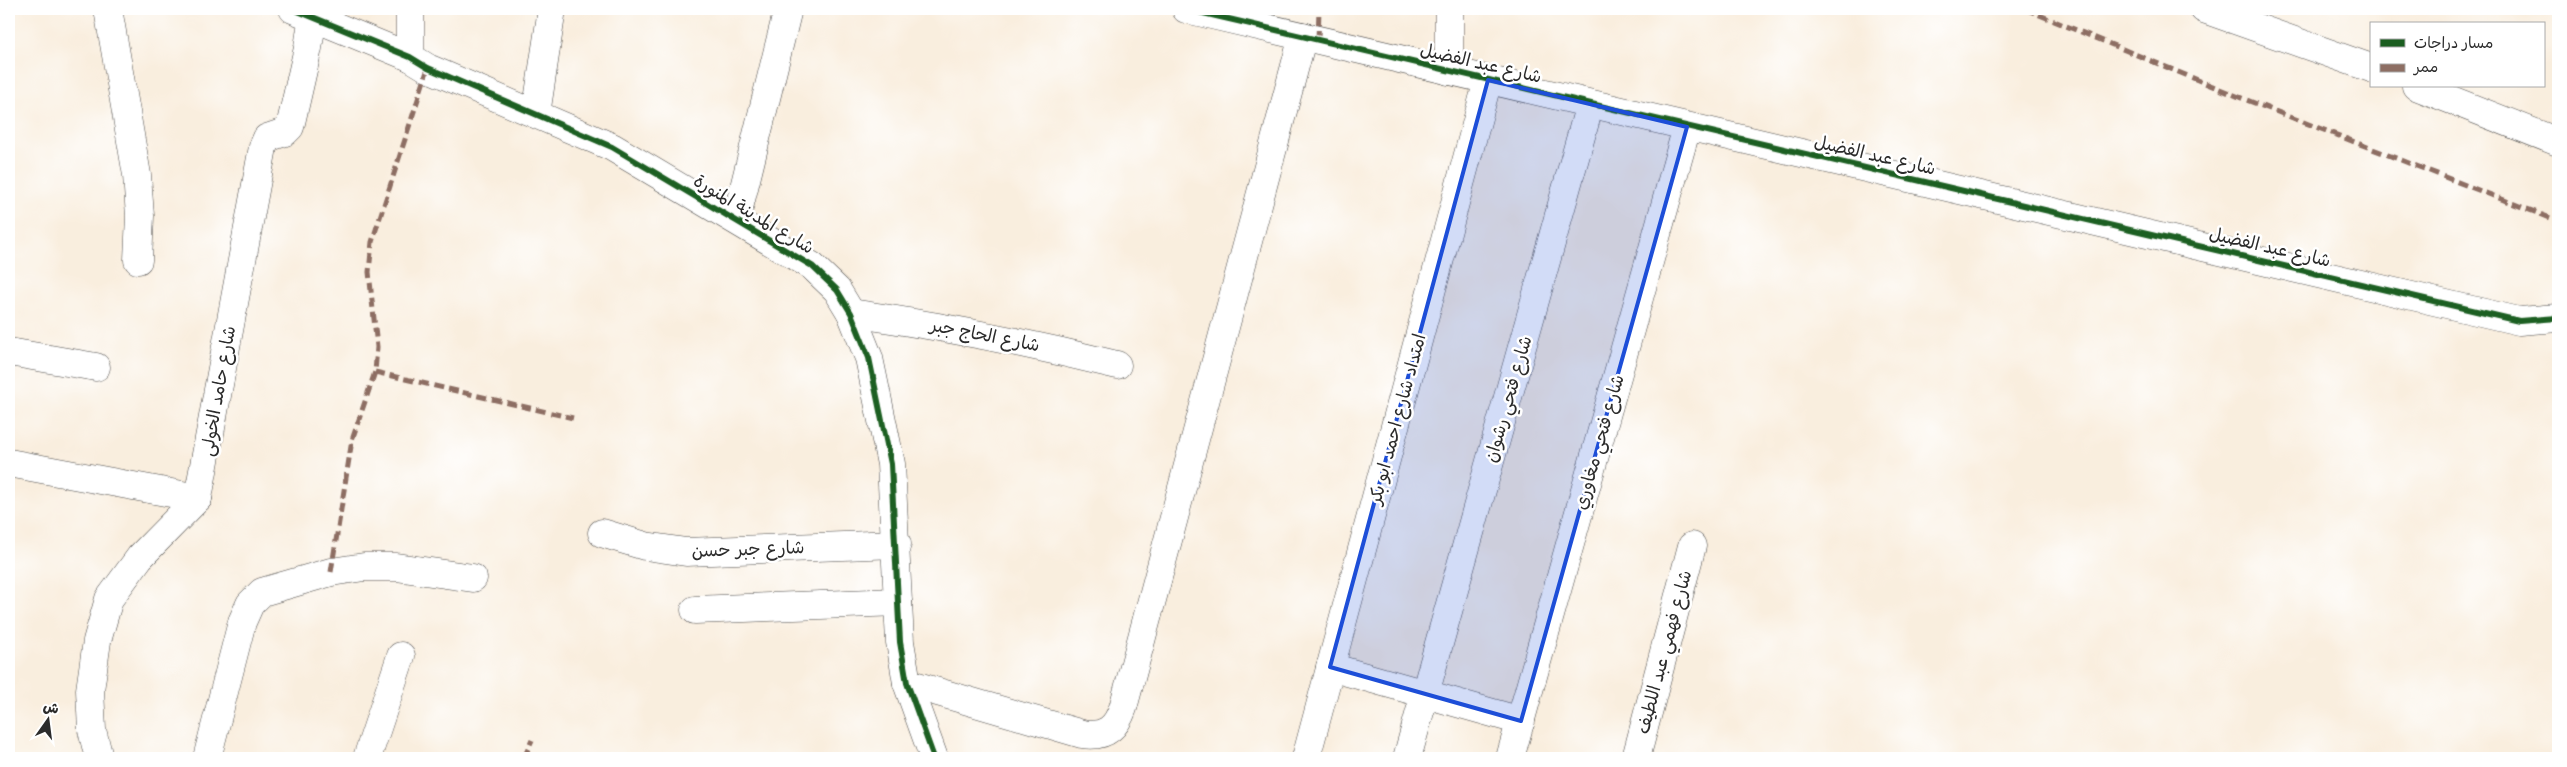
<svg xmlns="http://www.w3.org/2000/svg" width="2567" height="767" font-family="'Balsamiq Sans','Playpen Sans Arabic',sans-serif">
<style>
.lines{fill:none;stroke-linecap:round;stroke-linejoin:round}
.minor-casing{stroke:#4a4846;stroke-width:29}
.minor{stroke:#fff;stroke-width:28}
.quiet{stroke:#8d6e63;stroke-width:5;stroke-dasharray:10 5;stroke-linecap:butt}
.cycleway-casing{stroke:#fff;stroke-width:9}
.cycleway{stroke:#1b5e20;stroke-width:6}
.marked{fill:#1d4ed8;fill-opacity:0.2;stroke:#1d4ed8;stroke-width:4;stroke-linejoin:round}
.labels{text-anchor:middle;stroke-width:5;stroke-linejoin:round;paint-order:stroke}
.street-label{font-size:18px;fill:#2b2b2b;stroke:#fff}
</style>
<rect width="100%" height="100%" fill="#fff"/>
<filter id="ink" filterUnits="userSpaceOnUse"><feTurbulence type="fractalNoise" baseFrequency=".02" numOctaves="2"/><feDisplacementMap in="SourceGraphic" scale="10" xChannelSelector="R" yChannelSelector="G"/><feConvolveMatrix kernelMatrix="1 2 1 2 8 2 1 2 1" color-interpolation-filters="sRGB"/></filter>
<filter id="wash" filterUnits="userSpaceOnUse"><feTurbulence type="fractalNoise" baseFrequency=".0096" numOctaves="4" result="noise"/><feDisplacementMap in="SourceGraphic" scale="20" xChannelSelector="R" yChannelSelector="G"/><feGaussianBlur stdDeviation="1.12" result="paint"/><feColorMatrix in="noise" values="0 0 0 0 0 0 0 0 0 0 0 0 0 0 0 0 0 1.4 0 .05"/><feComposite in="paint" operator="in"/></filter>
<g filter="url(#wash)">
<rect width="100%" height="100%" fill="#f9eede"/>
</g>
<g filter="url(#ink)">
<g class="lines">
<defs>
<g id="minor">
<path d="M108,9l29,166 3,41 -2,44"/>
<path d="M293,9l117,48 18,11 184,79 200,119 25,24 14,23 18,45 22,106 9,178 7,41 27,75"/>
<path d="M410,9v48"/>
<path d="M1186,9l1333,312 39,-3"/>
<path d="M2204,9l167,59"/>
<path d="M1449,71v-62"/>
<path d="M2416,86l142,56"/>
<path d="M536,114l16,-105"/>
<path d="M736,220l52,-211"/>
<path d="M851,313c90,13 178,30 266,52"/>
<path d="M9,352l87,15"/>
<path d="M9,463l189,35"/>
<path d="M602,533l43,13 41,6 211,-8"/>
<path d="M695,610l203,-8"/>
<path d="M1330,667l191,54"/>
<path d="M907,683l175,51c23,4 34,-6 41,-26l180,-672"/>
<path d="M99,758l-7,-28 -2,-40 7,-49 12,-42 31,-42 58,-59 65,-351 4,-9 18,-6 5,-5 18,-79 6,-39"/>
<path d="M207,758l35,-136 8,-18 12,-12 69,-20 33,-5h32l77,11"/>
<path d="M367,758l34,-102"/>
<path d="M1306,758l182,-678"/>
<path d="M1407,758l183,-654"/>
<path d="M1510,758l177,-631"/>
<path d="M1636,758l56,-212"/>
</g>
</defs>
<use href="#minor" class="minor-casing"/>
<use href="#minor" class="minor"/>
<g class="quiet">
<path d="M2025,9l219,90 314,122"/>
<path d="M1318,40l1,-31"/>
<path d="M375,372l198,46"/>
<path d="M331,572l21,-132 23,-68 2,-25 -8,-75 3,-30 56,-174"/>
<path d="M524,758l8,-18"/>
</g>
<defs>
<g id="cycleway">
<path d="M293,9l117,48 18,11 184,79 200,119 25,24 14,23 18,45 22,106 9,178 7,41 27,75"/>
<path d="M1186,9l1333,312 39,-3"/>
</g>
</defs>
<use href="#cycleway" class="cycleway-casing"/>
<use href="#cycleway" class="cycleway"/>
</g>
</g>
<path class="marked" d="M1488,80l199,47 -166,594 -191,-54z"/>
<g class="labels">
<g class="street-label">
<text transform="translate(1481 63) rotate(13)" y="6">شارع عبد الفضيل</text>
<text transform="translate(1875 155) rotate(13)" y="6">شارع عبد الفضيل</text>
<text transform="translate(754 214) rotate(31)" y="6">شارع المدينة المنورة</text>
<text transform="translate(2270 247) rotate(13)" y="6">شارع عبد الفضيل</text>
<text transform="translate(985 335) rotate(11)" y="6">شارع الحاج جبر</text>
<text transform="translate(218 391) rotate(-80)" y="6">شارع حامد الخولى</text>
<text transform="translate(1508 399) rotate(-74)" y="6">شارع فتحي رشوان</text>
<text transform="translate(1397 419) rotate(-75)" y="6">امتداد شارع احمد ابو بكر</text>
<text transform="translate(1599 442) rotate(-74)" y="6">شارع فتحي مغاوري</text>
<text transform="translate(748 549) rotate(-2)" y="6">شارع جبر حسن</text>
<text transform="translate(1664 652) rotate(-75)" y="6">شارع فهمي عبد اللطيف</text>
</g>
</g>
<rect width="2567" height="767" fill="none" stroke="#fff" stroke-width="30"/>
<rect x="2370" y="22" width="175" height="65" fill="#ffffff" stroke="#aaaaaa"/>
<rect x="2380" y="39" width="25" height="8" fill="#1b5e20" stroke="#aaaaaa"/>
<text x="2414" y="48" font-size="15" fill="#2b2b2b">مسار دراجات</text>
<rect x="2380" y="64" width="25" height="8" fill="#8d6e63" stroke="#aaaaaa"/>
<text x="2414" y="72" font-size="15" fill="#2b2b2b">ممر</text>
<g transform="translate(48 720) rotate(14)" stroke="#ffffff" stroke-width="4" paint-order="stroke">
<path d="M0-4L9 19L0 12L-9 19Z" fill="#2b2b2b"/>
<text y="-8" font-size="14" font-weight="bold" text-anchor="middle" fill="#2b2b2b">ش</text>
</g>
</svg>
